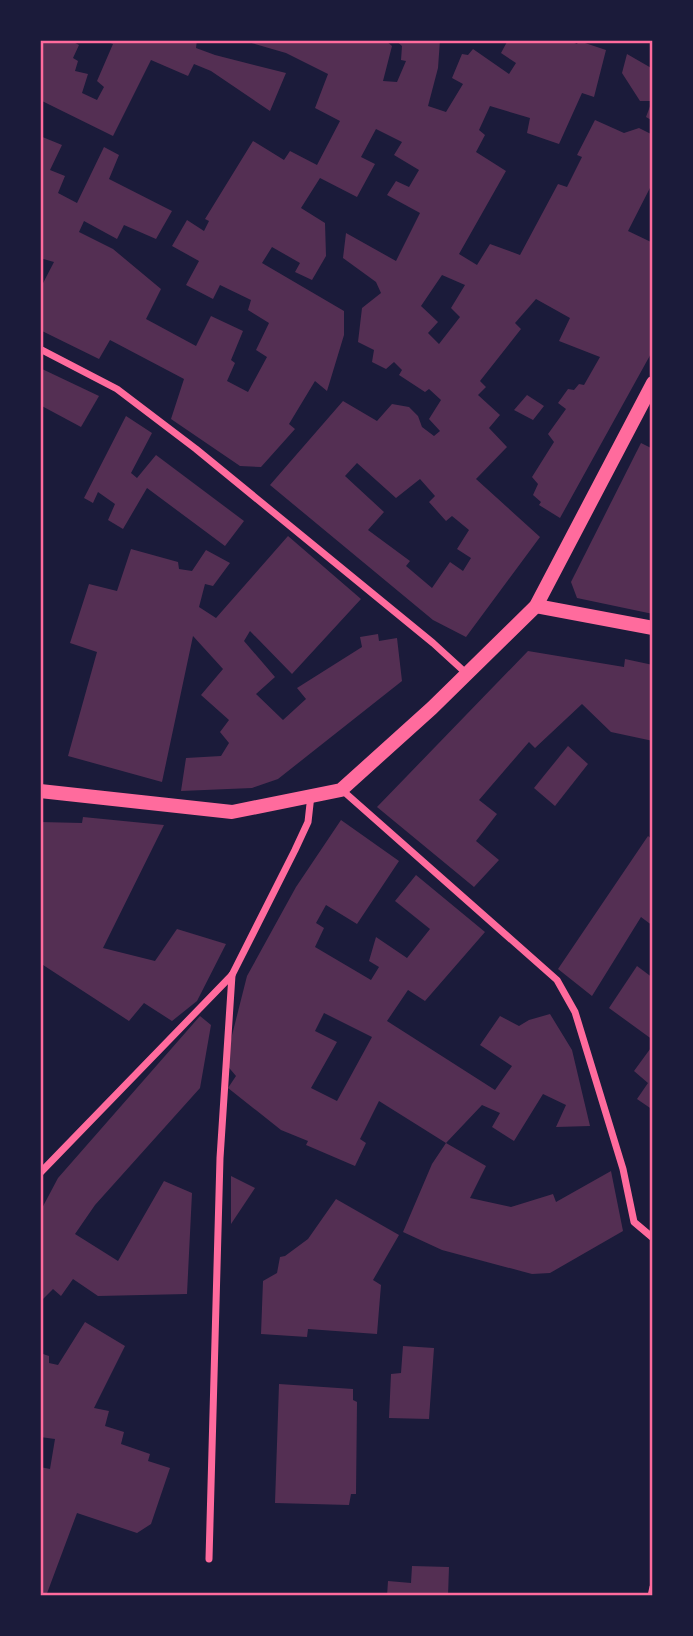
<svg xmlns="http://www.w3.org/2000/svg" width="693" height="1636" font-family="'DM Sans',sans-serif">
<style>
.building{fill:#542f53;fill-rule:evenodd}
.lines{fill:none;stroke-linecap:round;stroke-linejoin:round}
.minor{stroke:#ff6b9d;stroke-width:7}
.secondary{stroke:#ff6b9d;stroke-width:14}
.neatline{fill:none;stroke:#ff6b9d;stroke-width:2.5}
</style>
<rect width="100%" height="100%" fill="#1b1b3a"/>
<g class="building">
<path d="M40,40h30l9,5 -6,13 5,3 -3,10 13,3 -6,19 15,7 7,-13 -7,-6 16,-37 -10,-4h94l-1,8 19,7 71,18 -16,38 -59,-40 -17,-7 -6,12 -37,-16 -38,76 -73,-36z"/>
<path d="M241,40h144l7,6 -9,35 14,1 9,-21 -5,-1 1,-14 -7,-6h45l-2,28 -10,38 18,6 17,-28 -11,-6 10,-24 6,1 5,-6 36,25 7,-11 -15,-10 7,-13h59l10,4 2,-3 27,9 -12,47 -12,-4 -23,51 -32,-11 3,-15 -40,-12 -11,24 6,5 -9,17 30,19 -47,83 18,11 13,-21 30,11 38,-71 9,3 15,-30 -5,-2 18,-35 29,13 15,-5 14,7v47l-25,49 23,11 2,-4v112l-93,168 -21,-13 2,-3 -8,-7 5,-11 -6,-7 22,-35 -6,-8 18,-25 -8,-6 10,-14 6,1 5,-6 5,1 16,-28 -41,-16 11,-23 -34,-19 -21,24 6,6 -41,52 6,6 -8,8 22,20 -11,13 18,19 -31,32 64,58 -74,100 -33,-17 -163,-135 73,-84 34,20 15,-17 17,3 9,9 4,11 12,9 6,-5 -11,-12 12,-19 -12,-11 -4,3 -26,-17 3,-5 -8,-8 -8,7 -14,-7 2,-12 -16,-8 4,-34 19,-15 -5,-11 -33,-24 3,-25 50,28 24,-48 -33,-18 9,-14 13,6 10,-17 -25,-15 8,-13 -26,-13 -15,28 14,7 -18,33 -37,-19 -19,30 24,15 1,33 -14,24 -17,-8 5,-9 -28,-16 -10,16 82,48v24l-17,56 -12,-10 -26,43 6,5 -34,38 -21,-1 -69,-47 13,-40 -74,-39 -11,19 -59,-29v-41l14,-27 -14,-4v-122l22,9 -12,25 15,6 -7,17 19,10 27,-56 15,8 -10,24 63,32 -16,28 -32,-14 -7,14 -33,-18 -5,11 34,17 48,40 -15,30 50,27 15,-30 32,15 -12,29 4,3 -8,18 21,11 19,-35 -11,-7 13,-27 -21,-13 3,-10 -31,-15 -7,14 -27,-14 13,-24 -27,-15 15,-26 17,11 5,-10 -4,-2 48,-78 31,19 6,-9 27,14 23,-44 -25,-13 13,-34 -42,-21zM442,275l23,10 -14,23 9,9 -21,27 -11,-11 10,-11 -17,-16zM357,463l39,35 24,-19 15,17 -6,6 17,19 6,-5 17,14 -12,19 14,9 -8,13 -13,-9 -18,26 -26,-22 4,-5 -42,-31 16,-18 -39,-36z"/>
<path d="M627,54l26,15v52l-7,-4 6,-16h-12l-18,-28z"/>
<path d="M40,368l59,28 -18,31 -41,-22z"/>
<path d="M527,395l17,11 -11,14 -19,-10z"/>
<path d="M126,416l26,17 -21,40 6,5 19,-23 88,66 -19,25 -78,-58 -24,41 -15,-9 7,-16 -17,-12 -5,11 -9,-5z"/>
<path d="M641,443l12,6v165l-76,-16 -6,-16z"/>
<path d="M288,536l73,63 -69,75 -42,-43 -6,10 31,36 -19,17 27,26 23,-21 -9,-11 65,-41 -2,-10 18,-3 1,7 18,-3 5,43 -124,98 -26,9 -71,3 5,-33 35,-2 8,-13 -9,-11 9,-12 -28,-25 22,-26 -30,-33 -31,146 -94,-26 29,-104 -27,-9 19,-59 28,7 14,-42 47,13 1,7 13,2 14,-21 24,13 -17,23 -8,-2 -6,23 17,11z"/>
<path d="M528,651l96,16 1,-8 28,6v76l-42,-9 -29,-28 -47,44 -6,-6 -50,58 18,14 -21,27 23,19 -25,27 -97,-80z"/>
<path d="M568,746l20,18 -33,42 -21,-18z"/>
<path d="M83,817l81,8 -61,123 52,13 22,-32 49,15 -29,57 -25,20 -28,-18 -15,18 -89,-58v-141l42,1z"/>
<path d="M341,820l58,41 -42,63 -31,-19 -10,18 8,5 -9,19 56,33 8,-13 -10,-6 7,-24 31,21 23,-29 -35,-28 21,-26 69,57 -60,69 -17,-11 -21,31 108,69 17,-24 -32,-21 20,-29 19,10 10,-6 21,-6 22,36 18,76 -34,1 10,-22 -23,-11 -29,47 -22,-14 8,-14 -18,-8 -36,38 -67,-42 -19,38 6,4 -11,23 -49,-21 2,-4 -27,-11 -53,-42 8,-12 -11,-13 22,-87 49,-89zM324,1013l48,24 -35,64 -26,-13 26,-46 -22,-11z"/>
<path d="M648,836l5,4v86l-12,-9 -49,79 -34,-27z"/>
<path d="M637,966l16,12v62l-44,-32z"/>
<path d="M200,1016l11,9 -11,63 -105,117 -20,29 43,27 46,-80 28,12 -5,101 -89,2 -25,-17 -12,17 -8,-7 -13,13v-90l18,-34z"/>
<path d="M653,1045v65l-16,-11 11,-16 -14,-12z"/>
<path d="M446,1143l40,23 -16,32 41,9 42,-13 3,8 55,-31 12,60 -73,42 -18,1 -90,-24 -39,-18 29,-68z"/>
<path d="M231,1176l24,12 -24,36z"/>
<path d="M336,1199l63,36 -26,45 8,5 -4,49 -69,-5 -1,8 -46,-3 2,-53 14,-8 3,-16 5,-1 23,-17z"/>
<path d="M85,1322l40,24 -31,62 15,3 -4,15 19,6 -3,12 29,10 -2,7 22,7 -19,56 -14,9 -60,-20 -31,83h-6v-129l10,2 5,-30 -15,-2v-84l9,3v7l9,2z"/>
<path d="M403,1346l31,2 -5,71 -40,-1 2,-44 10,-1z"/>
<path d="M279,1384l74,5v11l4,2 -1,92h-5l-2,11 -74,-2z"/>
<path d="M412,1566l37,1 -1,29h-61l1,-15 23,2z"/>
</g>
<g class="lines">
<g class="minor">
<path d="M40,349l77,40 79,60 237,194 34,31"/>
<path d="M342,790l215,190 18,32 48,157 11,53 19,16"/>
<path d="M40,1173l192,-198 63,-125 13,-28 3,-27"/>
<path d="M209,1559l11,-401 12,-183"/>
<path d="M651,1596l2,-9"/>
</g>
<g class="secondary">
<path d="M536,606l117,22"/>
<path d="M40,791l192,21 109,-22 91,-82 104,-102 117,-223"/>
</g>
</g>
<rect width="693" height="1636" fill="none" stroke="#1b1b3a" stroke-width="84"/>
<rect x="42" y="42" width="609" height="1552" class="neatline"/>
</svg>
